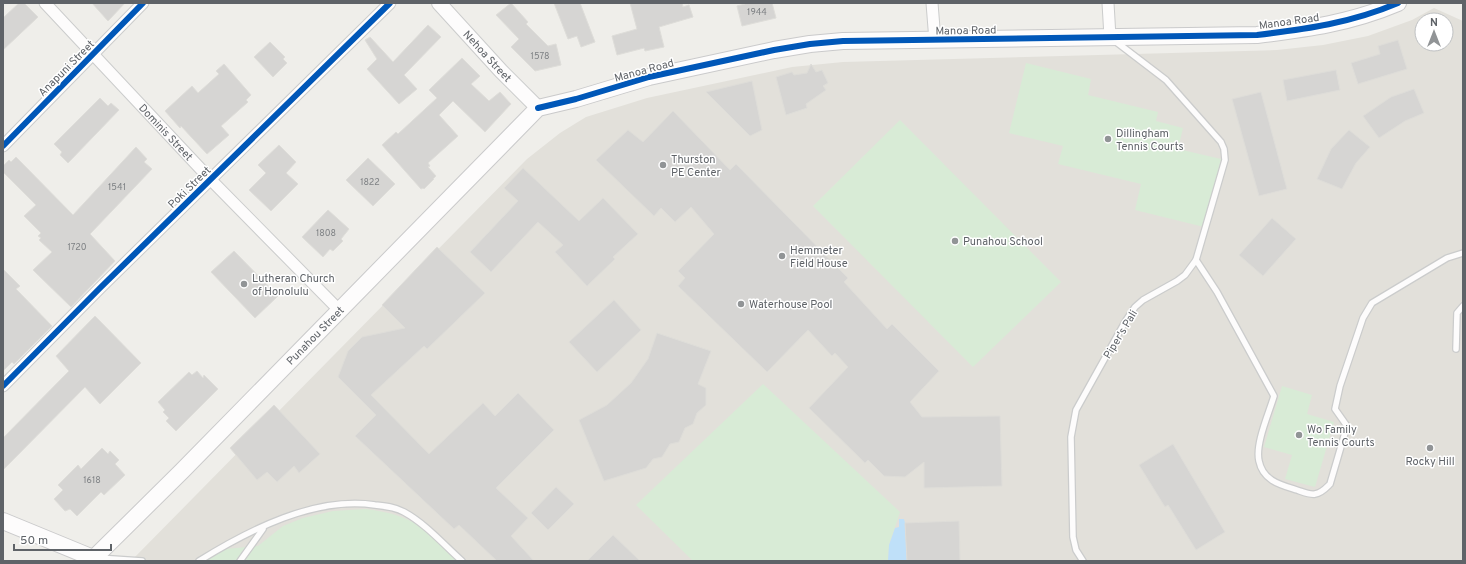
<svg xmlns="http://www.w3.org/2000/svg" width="1466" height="564" font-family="Overpass,sans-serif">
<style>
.education{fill:#e2e0da;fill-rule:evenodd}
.green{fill:#d8ebd6}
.water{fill:#bfe0f9}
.building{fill:#d6d5d3;stroke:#deddd9}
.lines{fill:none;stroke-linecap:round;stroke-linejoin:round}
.service-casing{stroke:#cbcccc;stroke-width:8}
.minor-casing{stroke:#cbcccc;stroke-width:13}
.tertiary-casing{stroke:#cbcccc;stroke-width:16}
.secondary-casing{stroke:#cacacb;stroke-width:18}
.service{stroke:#fdfcfc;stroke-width:5.5}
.minor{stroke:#fdfcfc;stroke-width:11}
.tertiary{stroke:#fdfcfc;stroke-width:14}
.secondary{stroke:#fdfcfc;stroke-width:16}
.cycleway-casing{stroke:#fff;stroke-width:8}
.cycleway{stroke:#0057b8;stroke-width:6}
.poi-dot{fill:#919496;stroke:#fff;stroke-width:1.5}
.labels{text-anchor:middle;stroke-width:3;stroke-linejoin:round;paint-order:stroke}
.number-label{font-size:9px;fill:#7e8184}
.street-label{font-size:11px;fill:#5f6368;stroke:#fff}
.poi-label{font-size:11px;fill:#5f6368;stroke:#fff;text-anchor:start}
</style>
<rect width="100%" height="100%" fill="#efeeea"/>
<path class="education" d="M1434,8l29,13v540h-1332l396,-402 33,-26 26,-16 61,-19 145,-31 51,-5 434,-12 46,-5 45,-9 44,-16zM1422,20h24v24h-24z"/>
<g class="green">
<path d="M1026,63l65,16 -3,16 70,17 -2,9 27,7 -5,21 43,10 -17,68 -69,-17 6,-26 -83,-20 5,-18 -54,-13z"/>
<path d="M900,120l161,162 -88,85 -160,-161z"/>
<path d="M763,384l137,128 -11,33 -1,16h-195l-57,-56z"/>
<path d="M1282,386l30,9 -5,19 27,8 -19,65 -30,-8 7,-24 -28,-8z"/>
<path d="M366,509c48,6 62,21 96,52h-263l11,-7 15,-5 33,-3 25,-20 20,-8 30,-7z"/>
</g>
<path class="water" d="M899,519h5l1,4 2,38h-19l1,-16 6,-17 4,-1z"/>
<g class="building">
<path d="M19,3h5l14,14 -35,33v-32z"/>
<path d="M92,3h33l-17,18z"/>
<path d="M511,3l17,19 -2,2 22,22 8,-2 5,21 -26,6 -24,-24 8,-8 -23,-24z"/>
<path d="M554,3h26l15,39 -14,5 -4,-11 -9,3z"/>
<path d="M630,3h52l1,4 6,-2 4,12 -34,10 5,20 -19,4 -1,-3 -27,7 -5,-19 25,-7z"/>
<path d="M744,3h28l4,15 -34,8 -5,-20 8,-2z"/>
<path d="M428,25l13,12 -37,38 13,14 -18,15 -32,-35 10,-10 -12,-19 5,-3 23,25z"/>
<path d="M1398,40l9,29 -49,15 -7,-21 29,-9 -2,-8z"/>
<path d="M270,42l15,15 -2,2 4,4 -14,14 -19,-20z"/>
<path d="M462,58l18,18 -9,8 18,17 11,-9 11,12 -26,28 -32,-31 -14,14 19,21 -30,27 2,3 -2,1 8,9 -3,3h1l-10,10 -1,-1 -2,1 -39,-44 14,-13 2,2 39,-36 -8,-8z"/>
<path d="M224,64l27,31 -5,5 2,2 -27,24 8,9 -22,19 -26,-28 -1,2 -15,-17 27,-25 6,7 21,-19 -3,-3z"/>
<path d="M811,64l5,8 6,-2 6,13 -5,3 3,4 -20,14 1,4 -21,7 -10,-38 16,-5 2,3 13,-2z"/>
<path d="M1336,70l4,20 -53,11 -4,-21z"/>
<path d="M752,81l10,49 -12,6 -44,-44z"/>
<path d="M1414,89l10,24 -19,8 -26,17 -16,-22 28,-19z"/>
<path d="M1261,92l26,97 -28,7 -27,-97z"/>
<path d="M100,98l8,8 3,-3 8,7 -51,53 -8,-8 2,-3 -8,-8z"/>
<path d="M673,111l57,59 6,-6 112,114 -4,4 43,47 5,-5 47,47 -29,31 12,15 78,-1 2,70 -78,2v-26l-19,15 -21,-1 -16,-16 -3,3 -56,-55 39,-41 -13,-14 -3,3 -24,-26 -41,42 -89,-86 7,-8 -7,-7 36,-37 -23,-27 -16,15 -14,-14 -7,8 -58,-56 32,-30 15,12z"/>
<path d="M1349,130l21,17 -14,16 -14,26 -25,-10 14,-30z"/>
<path d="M279,145l17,17 -10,11 12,11 -27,27 -22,-21 17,-17 -8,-8z"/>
<path d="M136,147l11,12 -3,3 8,7 -62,65 25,27 -44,46 -38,-37 19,-18 -13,-12 2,-2 -3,-2 3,-3 -17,-17 12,-11 -33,-33v-6l6,-6 2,2 5,-5 57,58z"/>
<path d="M368,158l27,26 -22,22 -27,-26z"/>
<path d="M523,168l56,53 24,-23 35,36 -25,23 2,2 -28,27 -32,-34 8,-7 -25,-23 -47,50 -21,-20 48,-51 -14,-13z"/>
<path d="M328,210l21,19 -8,10 2,2 -10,10 -3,-2 -7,8 -21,-20z"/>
<path d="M1272,218l24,21 -33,37 -24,-21z"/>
<path d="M437,247l48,46 -58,56 -3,-3 -53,49 58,59 54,-51 12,13 23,-23 36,37 -58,58 32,30 -17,18 23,25h-37l-38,-36 -5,4 -99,-93 21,-21 -38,-38 10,-26 14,-14 43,-9 -23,-23z"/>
<path d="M234,251l44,45 -23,22 -44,-46z"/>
<path d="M3,269l17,17 -4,3 36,37 -38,38 -2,-2 -9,9z"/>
<path d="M614,300l27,30 -44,42 -28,-30z"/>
<path d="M95,316l46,47 -41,41 -15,-17 -82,83v-32l66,-67 -13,-15z"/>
<path d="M657,333l54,18 -13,33 8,4v17l-9,8 -4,11 -8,4 -6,14 -9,2 -8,13 -9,2 -7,9 -42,13 -25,-61 28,-15 24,-22 17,-24z"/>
<path d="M197,371l6,7 1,-3 14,14 -42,42 -10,-10 3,-3 -6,-6 2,-2 -7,-8 31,-30 3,3z"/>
<path d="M274,405l46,49 -21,19 -5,-7 -17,16 -10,-10 -10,8 -27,-32z"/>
<path d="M1173,444l52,88 -29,18 -28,-45 -3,2 -26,-42z"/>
<path d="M102,448l6,6 2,-3 9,9 -4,4 10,11 -21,20 -3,-3 -24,24 -7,-7 -5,2 -11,-12 9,-9 -5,-5 20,-20 3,4z"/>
<path d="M556,487l18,17 -26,26 -17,-17z"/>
<path d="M959,521l1,40h-53l-2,-38z"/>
<path d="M613,535l27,26h-53z"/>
</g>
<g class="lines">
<defs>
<g id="service">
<path d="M1196,260l21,32 57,104c-5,17 -19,48 -15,65 4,20 22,24 38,29 6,2 13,5 18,4 7,-1 11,-6 15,-10l17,-58 -12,-17 5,-23 23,-68 9,-15 75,-45 16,-5"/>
<path d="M1456,349l1,-36 6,-7"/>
<path d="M98,558l44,3"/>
<path d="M199,561c50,-31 116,-65 176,-56 10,1 20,2 29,7 22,12 40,33 58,49"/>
<path d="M240,561l23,-32"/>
<path d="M1083,561l-7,-11 -3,-13 -2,-100 5,-27 49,-88 10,-15 8,-7 34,-19 8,-6 11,-15 29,-100 -1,-11 -3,-7 -55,-62 -51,-39"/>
</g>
<g id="minor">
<path id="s1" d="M45,3l166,177 129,131"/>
<path d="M932,3l3,38"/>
<path d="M1108,3l2,34"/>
<path d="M3,146l140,-143"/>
<path d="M3,386l97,-98 290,-285"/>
</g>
<g id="tertiary">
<path id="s2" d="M439,3l62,68 37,37"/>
</g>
<g id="secondary">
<path d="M3,521l90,37"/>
<path id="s3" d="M91,561l91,-90 356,-363 38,-9 73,-22 125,-27 36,-6 33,-3 414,-6c50,-6 94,-12 141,-32"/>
</g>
</defs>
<use href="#service" class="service-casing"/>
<use href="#minor" class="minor-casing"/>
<use href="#tertiary" class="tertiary-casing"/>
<use href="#secondary" class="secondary-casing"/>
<use href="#service" class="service"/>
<use href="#minor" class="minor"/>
<use href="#tertiary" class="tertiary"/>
<use href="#secondary" class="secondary"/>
<defs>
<g id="cycleway">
<path d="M538,108l38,-9 73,-22 125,-27 36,-6 33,-3 414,-6c50,-6 94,-12 141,-32"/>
<path d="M3,146l140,-143"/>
<path d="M3,386l97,-98 290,-285"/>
</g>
</defs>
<use href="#cycleway" class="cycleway-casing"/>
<use href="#cycleway" class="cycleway"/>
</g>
<g class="poi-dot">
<circle cx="1108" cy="139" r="4"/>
<circle cx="663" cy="165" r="4"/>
<circle cx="955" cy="241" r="4"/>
<circle cx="782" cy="256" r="4"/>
<circle cx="244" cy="284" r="4"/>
<circle cx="741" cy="304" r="4"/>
<circle cx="1299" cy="435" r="4"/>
<circle cx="1430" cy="448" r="4"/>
</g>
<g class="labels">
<g class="number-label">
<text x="757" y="15">1944</text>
<text x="540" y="59">1578</text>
<text x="370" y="185">1822</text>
<text x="117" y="190">1541</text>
<text x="326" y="236">1808</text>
<text x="77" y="250">1720</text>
<text x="92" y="483">1618</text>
</g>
<g class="street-label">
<text transform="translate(1289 21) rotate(-8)" y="4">Manoa Road</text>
<text transform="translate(966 30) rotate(-1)" y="4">Manoa Road</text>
<text dy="4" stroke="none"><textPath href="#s2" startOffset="72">Nehoa Street</textPath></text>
<text transform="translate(66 68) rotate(-45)" y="4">Anapuni Street</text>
<text transform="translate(644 70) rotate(-15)" y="4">Manoa Road</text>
<text dy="4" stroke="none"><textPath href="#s1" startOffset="177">Dominis Street</textPath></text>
<text transform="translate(189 187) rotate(-44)" y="4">Poki Street</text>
<text transform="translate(1120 334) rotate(-59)" y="4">Piper's Pali</text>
<text dy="4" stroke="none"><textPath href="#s3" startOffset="318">Punahou Street</textPath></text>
</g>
<g class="poi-label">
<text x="1116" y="137">Dillingham<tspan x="1116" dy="13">Tennis Courts</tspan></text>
<text x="671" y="163">Thurston<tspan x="671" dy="13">PE Center</tspan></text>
<text x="963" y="245">Punahou School</text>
<text x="790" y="254">Hemmeter<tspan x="790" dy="13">Field House</tspan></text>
<text x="252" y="282">Lutheran Church<tspan x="252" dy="13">of Honolulu</tspan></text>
<text x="749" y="308">Waterhouse Pool</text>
<text x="1307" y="433">Wo Family<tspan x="1307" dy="13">Tennis Courts</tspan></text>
<text x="1430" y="465" text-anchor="middle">Rocky Hill</text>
</g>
</g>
<rect width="1466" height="564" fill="none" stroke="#5f6368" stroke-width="8"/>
<g transform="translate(1434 32)"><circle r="19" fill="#ffffff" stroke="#bfc1c3"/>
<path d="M0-3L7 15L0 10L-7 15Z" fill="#919496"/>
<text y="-6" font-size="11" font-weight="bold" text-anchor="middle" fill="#5f6368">N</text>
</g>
<path d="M14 544v6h97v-6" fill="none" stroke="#5f6368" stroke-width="2"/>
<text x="20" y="544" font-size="12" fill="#5f6368" stroke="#ffffff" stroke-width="3" paint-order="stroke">50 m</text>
</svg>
